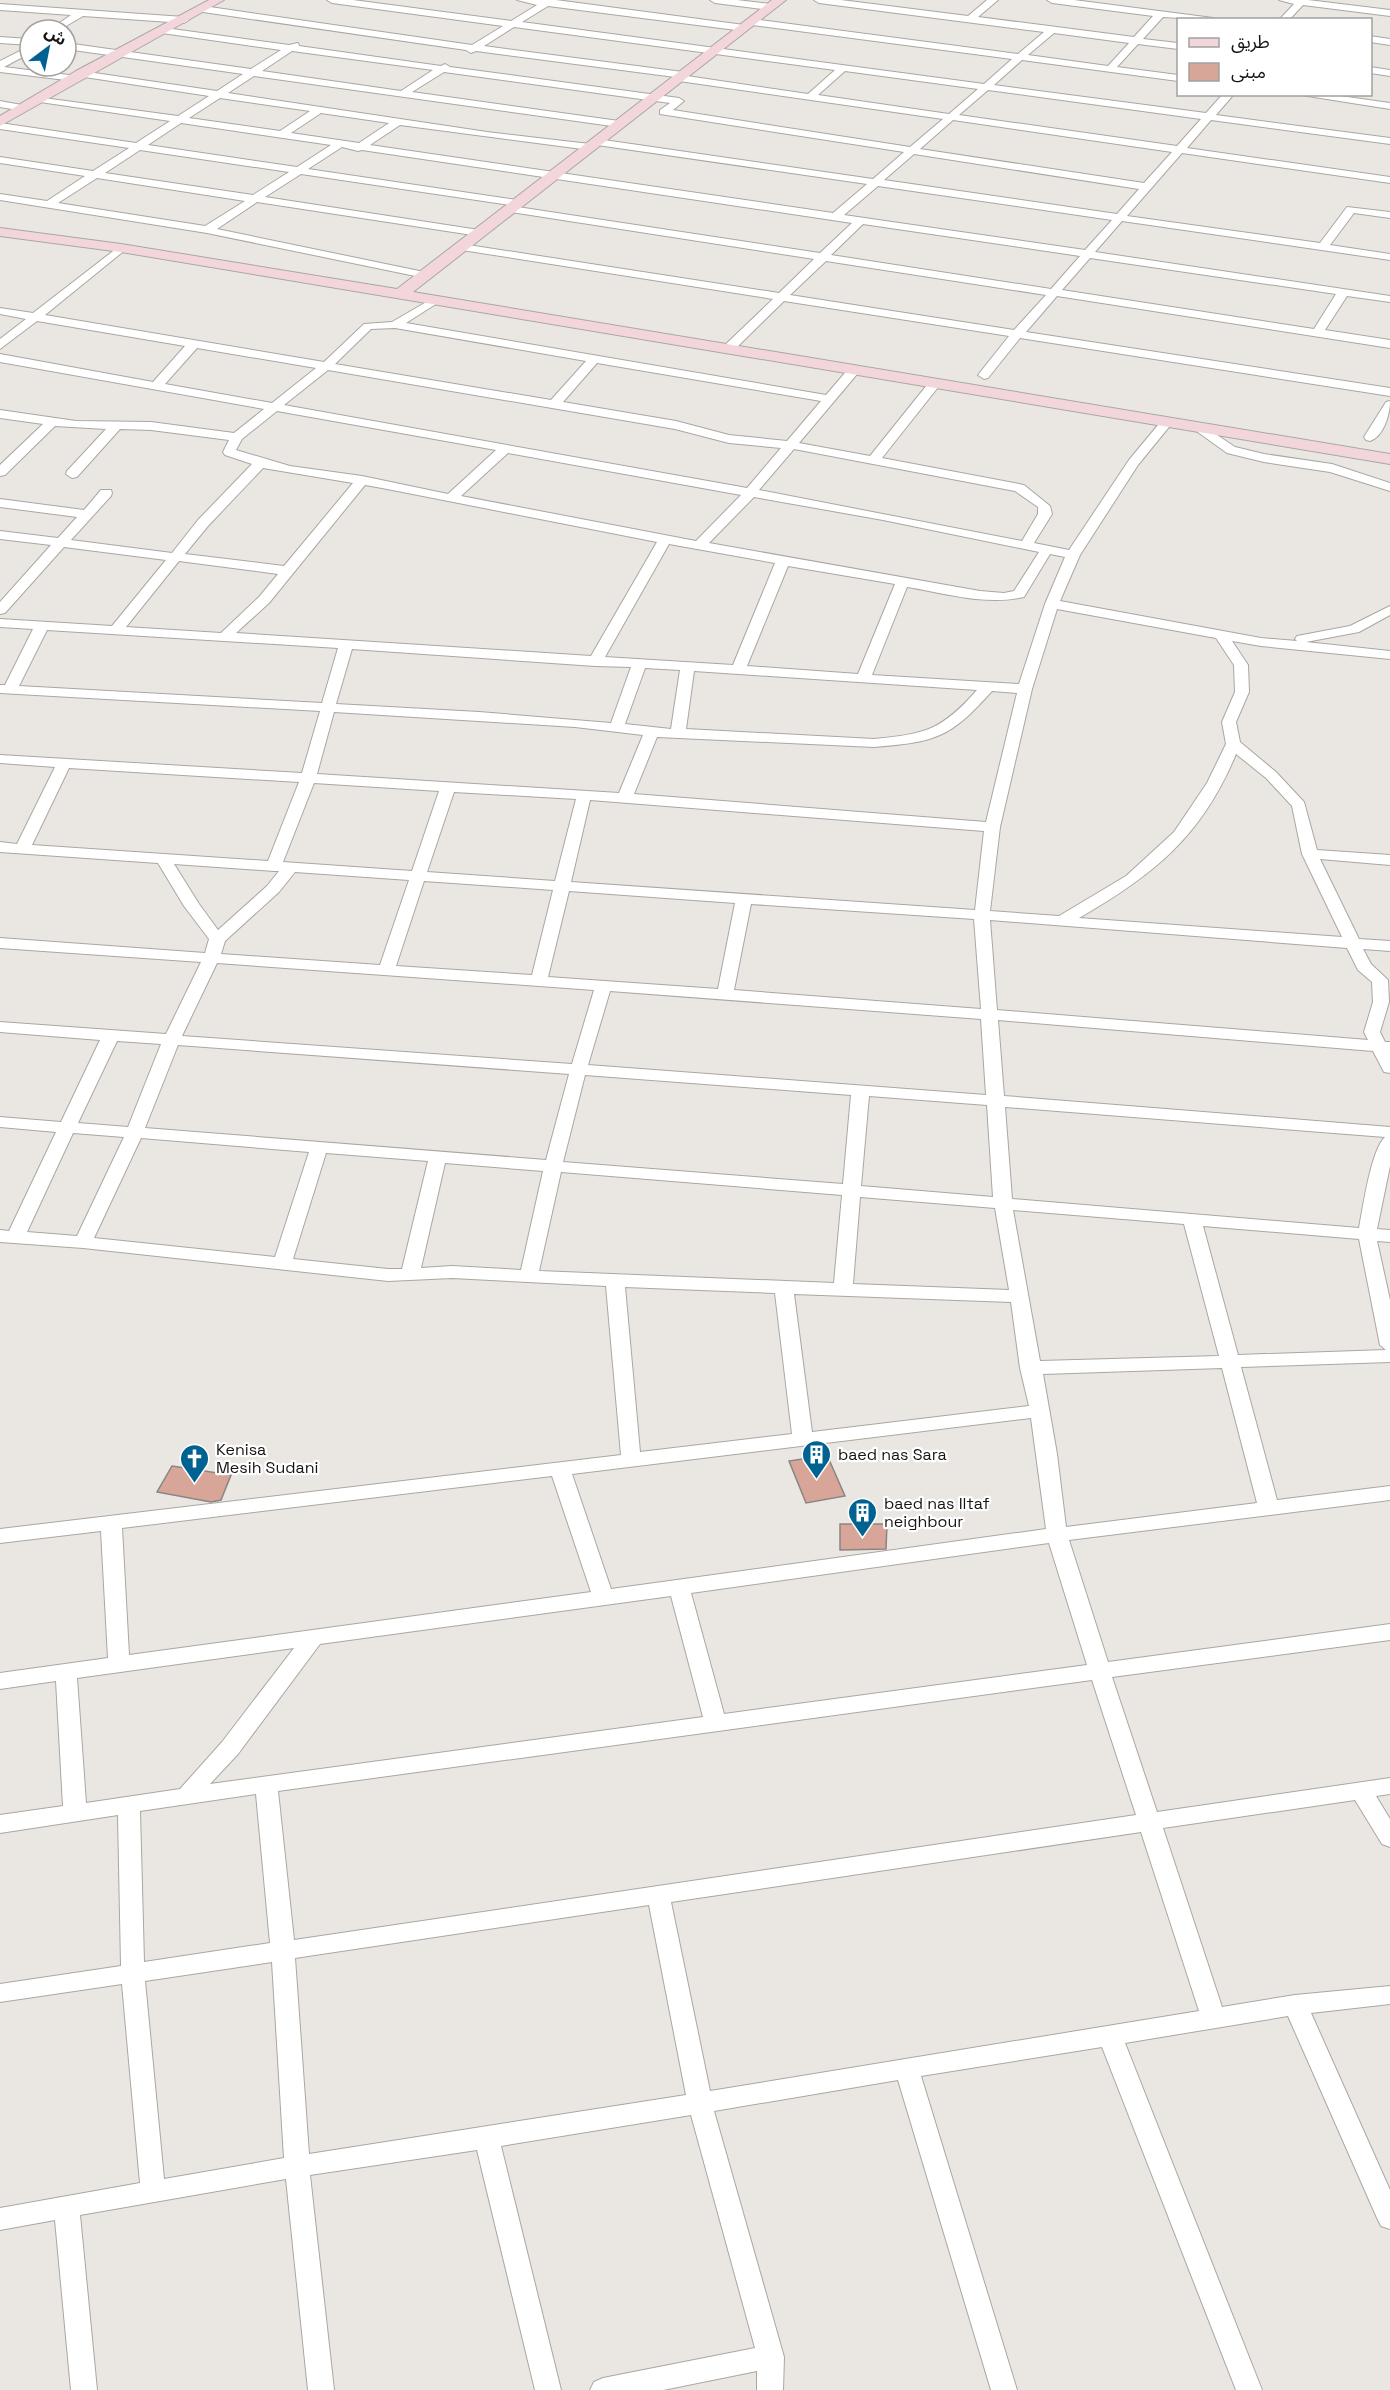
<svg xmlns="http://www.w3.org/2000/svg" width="1390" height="2390" font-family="'Space Grotesk','Noto Sans Arabic',sans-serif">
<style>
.building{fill:#d8a698;stroke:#8a8483;stroke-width:1.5}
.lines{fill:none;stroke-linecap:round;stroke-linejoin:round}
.street-casing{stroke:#aaa7a2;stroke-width:2}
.secondary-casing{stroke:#aaa7a2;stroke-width:2}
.street{fill:#fff;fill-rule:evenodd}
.secondary{fill:#f3d6dc;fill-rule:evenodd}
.labels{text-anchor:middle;stroke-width:4.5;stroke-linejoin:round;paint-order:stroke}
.poi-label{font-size:16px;fill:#151413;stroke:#fff;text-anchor:start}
</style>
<rect width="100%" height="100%" fill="#eae7e2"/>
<g class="building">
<path d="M827,1455l18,41 -39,7 -17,-42z"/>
<path d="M172,1466l59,9 -10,25 -10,2 -54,-10z"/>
<path d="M840,1524h47l-1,25 -46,1z"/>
</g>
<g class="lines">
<defs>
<g id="street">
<path d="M327,0h26l158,21 26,-16 -20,-5h39l188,25 5,3 -5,3 -196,-25 -26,16 462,62 28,-25 -260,-34 -5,-3 5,-3 266,35 26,-22 -225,-29 -5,-3h27l127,16 19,-16h11l-20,17 156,20 19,-21 -101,-13 -5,-3h27l139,18 1,2 -51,-3 -20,22 35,4v6l-40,-5 -21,23 61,8v6l-156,-21 -28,25 212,28 17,-19h11l-18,21 174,23v6l-179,-24 -24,28 203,29v6l-208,-30 -55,63 193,27 27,-36 43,5v6l-36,-5 -24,32 60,9v6l-268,-39 -27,31 295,44v6l-43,-6 -22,34 65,10v8l-333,-52 -31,36 364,56v8l-370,-58 -32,40 -4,1 -6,-4 31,-39 -225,-35 -52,51 -4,1 -6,-4 2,-3 49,-47 -311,-49 -6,-3 6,-3 317,49 35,-34 -303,-47 -5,-3 5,-3 309,47 32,-30 -490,-73 -4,1 -16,-4 -34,22 209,31 5,3 -5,3 -216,-32 -36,23 214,33 5,3 -5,3 -222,-34 -40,27 212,44 2,2 -6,3 -218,-45 -207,-33v-6l47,7 38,-25 -85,-13v-6l93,14 36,-23 -129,-19v-6l136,20 34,-22 -130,-19 -4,-1v-4l142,19 31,-20 -131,-20 -1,4 -3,1 -74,-9v-11l30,-15v7l-26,14 73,9 1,-4 3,-1 136,20 26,-17 -177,-25v-6l185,26 30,-19 -119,-17v-4l3,-1 124,17 9,-2 1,3 142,20 4,-2 5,3 229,31 5,3 -11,9 237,37 33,-28 -264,-38 -3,-1 -1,-3 -199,-26 -5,2 -5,-3 -263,-38 -5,-3 5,-3 269,39 31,-19 -171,-23zM514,27l321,43 -27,24 -121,-18 -1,-3 -3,-1 -199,-26zM1054,33l75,10 -21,23 -80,-11zM292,51l141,19 -32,21 -139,-20zM845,71l133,18 -29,25 -131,-19zM444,72l226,31 -10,7v4l244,38 -31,27 -276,-40 -5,3 5,3 270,39 -34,29 -463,-68 30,-20 190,25 5,-3 -5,-3 -103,-12 -259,-39 26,-17 365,51 5,-3 -5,-3 -207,-29zM988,90l213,29 -24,27 -218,-31zM220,98l90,13 -30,20 -91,-13zM321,113l68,10 -30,20 -68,-10zM953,120l219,32 -28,31 -224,-34zM181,123l150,22 -34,22 -149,-22zM140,150l149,22 -36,23 -148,-22zM914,154l225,35 -22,25 -233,-34zM97,178l148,23 -40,25 -147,-23zM878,186l234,34 -27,30 -241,-35zM863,224l217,32 -29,33 -220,-34zM1090,258l246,36 -22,35 -252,-39zM826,261l220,34 -32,35 -224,-35z"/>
<path d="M710,0h27l34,4 5,3 -5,3 -56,-7z"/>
<path d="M1279,0h29l82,10v6l-87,-11 -14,15h-10l15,-16z"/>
<path d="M0,4l184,13 5,3 -5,3 -101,-7 -22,13 -3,-1v-4l13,-9 -71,-5z"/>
<path d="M1370,36l20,3v6l-20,-3z"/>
<path d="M0,37l30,2v6l-30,-2z"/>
<path d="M1370,67l20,3v6l-20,-3z"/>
<path d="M1295,94h31l64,9v6z"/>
<path d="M0,101l27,5 1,2 -5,3 -23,-4z"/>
<path d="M121,245l4,1v4l-80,65 279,47 40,-38 28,-2 43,-25 6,3 -2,2 -33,21 420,72 24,-28 4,-1 6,4 -2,3 -59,70 71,13 61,-76h8v6l-57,72 142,27 26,21 2,8 -18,29 35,7 60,-90 34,-41h8l2,3 -35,43 -58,90 -20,46 201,37 36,3 -2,-2 2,-3 53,-10 40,-20v9l-31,17 -53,10 84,9v8l-129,-13 -29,-5 16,24 1,27 -13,30 4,20 36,30 28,30 13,48 73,5v10l-70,-6 39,80 31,2v10l-27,-2 8,15 17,16 1,22 -9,30 5,10h5v31l-6,-1 -11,-21 -375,-31 6,76 386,31v39l-13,63 13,1v12l-13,-1 13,59v62l-149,5 36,133 113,-14v14l-321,40 39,122 282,-38v16l-278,37 45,135 233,-34v16l-14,2 14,23v28l-8,-3 -27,-44 -192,28 59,179 73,-12 95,-9v18l-79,9 79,177v39l-9,-3 -4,-8 -89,-202 -163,27 137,347h-26l-134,-343 -181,29 96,314h-26l-93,-310 -184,31 70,246 -1,33h-26v-19l-94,19h-73l4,-8 9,-4 152,-30 -64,-233 -190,31 60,244h-26l-58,-240 -167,25 24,215h-26l-22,-211 -206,36 17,175h-26l-16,-170 -55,10v-22l140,-25 -18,-199 -122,18v-18l121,-18 -3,-151 -118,18v-18l63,-9 -7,-125 -56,8v-16l108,-15 -7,-127 -101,12v-14l621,-74 -15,-169 -154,-8 -64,3 -305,-33 -83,-6v-12l9,1 47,-99 -56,-5v-10l61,5 39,-82 -100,-8v-10l166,12 35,-72 -201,-14v-10l205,15 4,-14 -25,-33 -26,-43 -158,-11v-10l17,2 38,-77 -55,-4v-8l302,18 18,-62 -320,-18v-8h5l28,-56 -33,-2v-8l112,7 54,-66 -102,-13 -59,66 -5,1v-12l51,-57 -51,-6v-8l58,7 19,-21 -77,-10v-8l84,11 17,-20h10l1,3 -1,3 -40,44 101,13 26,-33 54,-56 -27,-9 -2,-3 6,-12 -78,-10 -31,-1 -43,48 -5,1 -6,-4 1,-3 39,-42 -51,-3 -50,49 -5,1v-11l43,-41 -43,-6v-8l76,11 75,1 83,11 30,-24 -264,-47v-8l153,28 32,-36 -148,-25 -37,28v-10l26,-20 -26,-5v-6l33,5zM395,328l191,33 -35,39 -216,-36 36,-35zM197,348l119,20 -44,35 -107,-19zM597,363l224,38 -34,40 -58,-6 -53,-14 -113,-19zM328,370l347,59 54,14 52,5 -34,40 -463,-83zM277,411l219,39 -48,44 -86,-18 -72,-10 -54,-16 6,-11zM794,449l221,42 23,16v7l-16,27 -263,-51zM508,453l233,42 -45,46 -235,-45zM263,468l90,15 -69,83 -99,-12 23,-28zM365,485l17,3 275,54 -66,114 -355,-23 33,-30zM754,497l129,23 156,32 -25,39 -10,2 -24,-2 -271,-48zM669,544l106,19 -42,102 -128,-8zM1050,554l15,3 -20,47 -26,80 -147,-9 35,-88c38,6 79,19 117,10zM179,561l99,13 -19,23 -38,36 -95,-6zM788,566l107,18 -37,90 -111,-8zM1057,609l159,29 18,27 1,27 -13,30 4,22 -19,39 -33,49 -48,44 -67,40 -69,-5 10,-84 32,-138zM47,630l291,18 -16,55 -303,-17zM352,649l243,17 36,1 -20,56 -132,-11 -143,-8zM645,668l35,2 -9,59 -46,-5zM694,671l283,19c-35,40 -51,44 -103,49l-188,-10zM992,691l25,2 -31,129 -352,-28 23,-57 217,10c62,-5 76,-9 118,-56zM334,712l241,15 68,8 -24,58 -302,-19zM1236,754l30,24 26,28 10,48 40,83 -263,-19c75,-43 123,-82 157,-164zM69,768l230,14 -31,79 -236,-16zM314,783l125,8 -27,80 -129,-9zM454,792l122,7 -21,82 -128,-9zM590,800l394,31 -9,79 -404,-28zM174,864l100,7h5l-12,15 -49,44 -19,-26zM295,872l114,8 -29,85 -159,-11 4,-13 54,-49zM424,881l129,9 -21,85 -136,-9zM569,891l166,12 -17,86 -170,-12zM751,904l223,15 7,90 -247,-19zM990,920l357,28 11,22 14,12 1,20 -9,30 4,8 -371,-30zM217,963l377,27 -22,74 -390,-28zM610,991l371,28 5,76 -398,-30zM117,1041l44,3 -33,83 -50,-4zM178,1045l391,29 -23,86 -401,-32zM585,1075l266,20 -8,89 -280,-22zM869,1096l118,9 6,92 -132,-11zM1005,1107l380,30c-14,13 -22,70 -26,91l-347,-29zM73,1133l51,4 -47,99 -50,-4zM141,1138l168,14 -34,105 -181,-19zM326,1153l102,8 -26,108h-14l-95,-10zM445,1163l98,8 -22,99 -69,-4 -31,2zM561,1172l281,23 -8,88 -295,-12zM860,1197l135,11 14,82 -156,-6zM1013,1210l171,14 35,132 -179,5zM1203,1226l156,13 21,106 6,5 -148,5zM625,1287l150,6 17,141 -152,18zM794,1294l217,8 9,66 9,38 -217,26zM1222,1368l35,135 -191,24 -9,-73 -14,-80zM1031,1418l15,111 -435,60 -39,-115zM552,1476l39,116 -462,63 -7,-127zM1049,1543l38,122 -363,49 -33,-121zM671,1596l32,121 -493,67 28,-30 82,-110zM294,1648l-72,94 -42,47 -94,14 -9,-125zM1092,1680l44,135 -842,125 -16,-149zM256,1794l14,149 -126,19 -4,-151zM1141,1832l58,179 -489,80 -39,-189zM649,1905l37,190 -377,59 -14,-196zM272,1962l12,196 -120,21 -19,-198z"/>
<path d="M1390,401c0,13 -6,35 -20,40l-4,-1 -2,-3 22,-35z"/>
<path d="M1199,423l36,24 29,7 68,10 58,19v8l-60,-19 -66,-10 -37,-9 -32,-23 -2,-3 2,-3z"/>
</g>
<g id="secondary">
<path d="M209,0h15l-224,126v-10l76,-45z"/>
<path d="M772,0h14l-373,292 977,162v10l-1269,-212 -121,-16v-8l121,16 276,45z"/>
</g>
</defs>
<use href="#street" class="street-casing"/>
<use href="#secondary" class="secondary-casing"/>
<use href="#street" class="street"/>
<use href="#secondary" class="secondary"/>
</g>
<defs>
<symbol id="building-pin" viewBox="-11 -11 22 30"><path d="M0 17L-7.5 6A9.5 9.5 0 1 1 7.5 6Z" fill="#006291" stroke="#fff"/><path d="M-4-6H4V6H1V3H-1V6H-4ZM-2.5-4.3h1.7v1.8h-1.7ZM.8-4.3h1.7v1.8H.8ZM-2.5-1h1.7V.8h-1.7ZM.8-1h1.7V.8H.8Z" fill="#fff"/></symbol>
<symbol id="church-pin" viewBox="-11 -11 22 30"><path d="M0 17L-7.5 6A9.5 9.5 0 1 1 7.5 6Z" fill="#006291" stroke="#fff"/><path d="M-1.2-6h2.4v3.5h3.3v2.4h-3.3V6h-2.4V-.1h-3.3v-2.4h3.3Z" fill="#fff"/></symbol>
</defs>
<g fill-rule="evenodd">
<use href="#building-pin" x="800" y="1438" width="33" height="45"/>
<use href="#church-pin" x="178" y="1442" width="33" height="45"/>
<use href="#building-pin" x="846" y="1496" width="33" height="45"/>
</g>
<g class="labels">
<g class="poi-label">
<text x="216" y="1455">Kenisa<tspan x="216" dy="18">Mesih Sudani</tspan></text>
<text x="838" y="1460">baed nas Sara</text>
<text x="884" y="1509">baed nas Iltaf<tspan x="884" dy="18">neighbour</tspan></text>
</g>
</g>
<rect x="1177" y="18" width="195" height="78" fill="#ffffff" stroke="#a1a1a1" stroke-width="1.5"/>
<rect x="1189" y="38" width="30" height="9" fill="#f3d6dc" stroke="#a1a1a1" stroke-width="1.5"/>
<text x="1231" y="48" font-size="18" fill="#151413">طريق</text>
<rect x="1189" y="63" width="30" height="18" fill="#d8a698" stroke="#a1a1a1" stroke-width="1.5"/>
<text x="1231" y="78" font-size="18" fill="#151413">مبنى</text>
<g transform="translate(48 48) rotate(32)"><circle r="28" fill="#ffffff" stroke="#a1a1a1" stroke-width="1.5"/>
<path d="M0-4.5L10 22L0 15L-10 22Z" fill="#006291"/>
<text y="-9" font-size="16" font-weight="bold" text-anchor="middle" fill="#151413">ش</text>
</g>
</svg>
